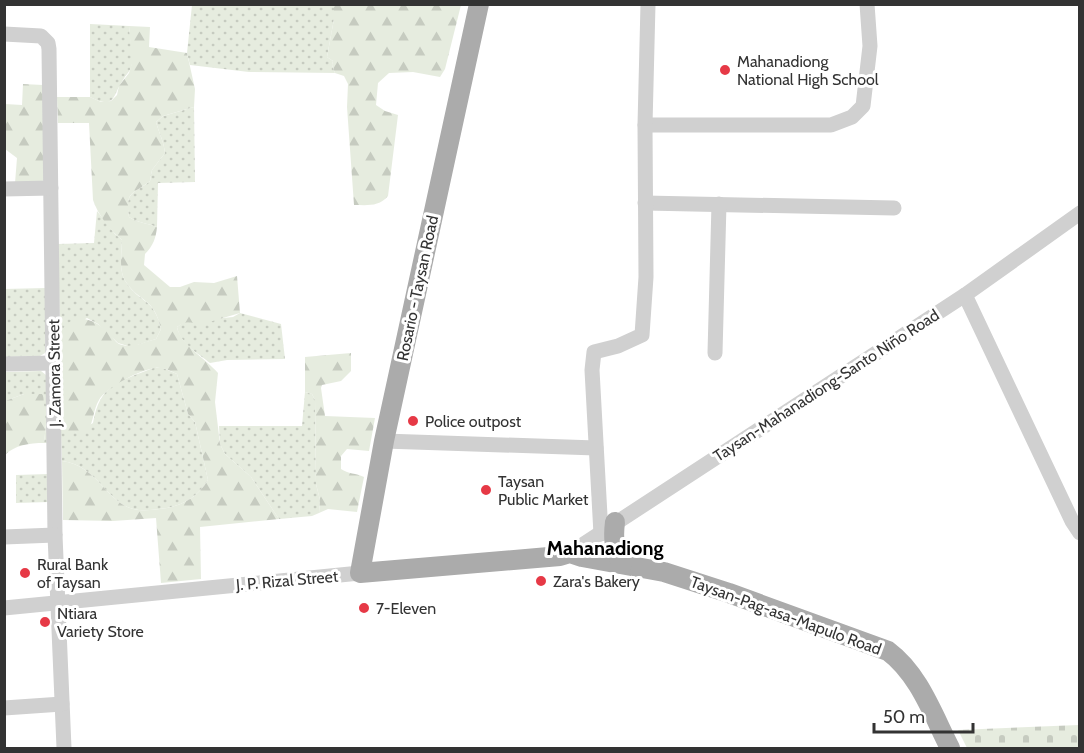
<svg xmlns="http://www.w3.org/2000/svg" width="1084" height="753" font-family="Cabin,sans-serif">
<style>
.grass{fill:url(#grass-dots)}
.forest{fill:url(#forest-firs)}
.cemetery{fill:url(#cemetery-stones)}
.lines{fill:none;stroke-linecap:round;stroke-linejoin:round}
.minor{stroke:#d0d0d0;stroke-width:15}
.major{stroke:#ababab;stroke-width:20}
.poi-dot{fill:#e63946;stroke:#fff;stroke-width:2}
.labels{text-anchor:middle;stroke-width:6;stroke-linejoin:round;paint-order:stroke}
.poi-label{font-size:16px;fill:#333;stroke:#fff;text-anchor:start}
.street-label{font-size:16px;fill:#333;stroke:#fff}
.quarter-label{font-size:20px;font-weight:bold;fill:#000;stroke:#fff}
</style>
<defs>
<pattern id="grass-dots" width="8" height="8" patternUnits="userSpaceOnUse" patternTransform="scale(1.5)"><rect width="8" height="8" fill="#e6ecdf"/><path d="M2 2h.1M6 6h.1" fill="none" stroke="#c6cbc0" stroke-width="1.8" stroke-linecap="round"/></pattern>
<pattern id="forest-firs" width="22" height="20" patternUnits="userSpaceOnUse" patternTransform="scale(1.5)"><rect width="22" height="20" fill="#e6ecdf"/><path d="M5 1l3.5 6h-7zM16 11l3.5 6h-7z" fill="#c6cbc0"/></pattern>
<pattern id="cemetery-stones" width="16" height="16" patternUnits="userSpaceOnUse" patternTransform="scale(1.5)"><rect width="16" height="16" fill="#e6ecdf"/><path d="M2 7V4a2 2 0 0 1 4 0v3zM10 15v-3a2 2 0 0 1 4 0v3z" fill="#c6cbc0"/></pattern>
</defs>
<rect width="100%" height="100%" fill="#fff"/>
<g class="grass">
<path d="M192,5h142v14l-7,38 6,4 -1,4 3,8 -86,-1 -59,-7 -3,-12z"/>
<path d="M90,24l39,2c1,12 4,26 3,38 -1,7 -6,10 -9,16 -11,16 -7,30 -33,17z"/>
<path d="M194,107l1,75 -37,1 -1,44c-10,-4 -19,-4 -28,-10 -4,-27 4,-22 21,-36l2,-11 13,-17c-1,-11 -6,-20 -9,-31l7,-6z"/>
<path d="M97,211l18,23 7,6c0,13 -4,30 4,42 14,22 28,15 35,47l-5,10 -25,8 -13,-4 -20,-19 -11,-6 -27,15 -2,-89 36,-1z"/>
<path d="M45,288v65l-5,3 -35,1 -1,-68z"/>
<path d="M240,313l41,11 4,35 -58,1 -17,3c-12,-10 -30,-19 -33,-36l7,-5 49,-5z"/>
<path d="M153,368h10l14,6 11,40 7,8 13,58c-10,16 -22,24 -41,28 -9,1 -19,3 -28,2 -32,-3 -40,-45 -77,-49l-1,-28h14l18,-10c7,-40 26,-41 60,-55z"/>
<path d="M41,371l5,4 2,68h-4l2,-19 -22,-30 -19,7 -1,-29z"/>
<path d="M305,392l7,2 3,6 1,84 4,16 -1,13 -7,3 -33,3 -28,-42 -26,-23 -5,-10 -1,-18h83z"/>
<path d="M48,474l1,28 -33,1v-28z"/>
</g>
<g class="forest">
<path d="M334,5h127l-16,64 -5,8 -27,-5 -24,1 -11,10 -2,22 9,6 13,4 -10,81c-9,11 -21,9 -34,9l-7,-98 1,-23 -4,-8 -9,-3 -3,-8 1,-4 -6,-4 7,-38z"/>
<path d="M129,26l21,1 -1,20 38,6 8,36 -1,18 -31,9 -7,6c3,11 8,20 9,31l-13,17 -2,11c-17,14 -25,9 -21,36 9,6 18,6 28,10 -1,11 -4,19 -12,27l-1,11 26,22h10l14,-5 20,1 23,-7 3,37 -41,12c-9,-4 -14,-4 -22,2 3,17 29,32 41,46l-3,29 5,42 5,10 26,23 28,42 -79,8 1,52 -40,4 -5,-65 -43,3 -50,-1 -1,-59c37,4 45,46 77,49 9,1 19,-1 28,-2 19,-4 31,-12 41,-28l-13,-58 -7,-8 -11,-40c-7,-3 -14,-7 -22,-6 -15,2 -49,19 -56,32 -6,10 -5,21 -11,30l-13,3h-14l-1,-100c13,-23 34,-15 50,1 3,3 5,8 9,10 12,5 25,-2 37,-5l5,-10c-7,-32 -21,-26 -35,-47 -8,-12 -4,-29 -4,-42 -12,-10 -24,-25 -29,-40l-4,-77h-31l-1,-26h33l11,5 10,-1 6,-6 2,-9 10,-13 3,-10z"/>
<path d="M23,84l20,1 1,95 -3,2 -26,1 2,-25 -12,-9 -1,-48 1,3 17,1z"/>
<path d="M351,353v18l-10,10 -19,4 -1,3 4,28 50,2 -6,33 -22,-2 -6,7v13c7,5 15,4 23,8l-7,35 -29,-3 -9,4 1,-13 -4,-16 -1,-84 -3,-6 -7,-2v-35z"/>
<path d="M24,394h19l3,30 -2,19c-15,0 -29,2 -39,12v-54z"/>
</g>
<path class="cemetery" d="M1079,725v23h-112l-9,-18z"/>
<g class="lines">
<g class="minor">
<path d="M4,34l37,2 7,7 1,6 6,486 9,213"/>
<path d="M645,125h186l21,-8 11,-11 7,-60 -3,-42"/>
<path d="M4,189l47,-1"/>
<path d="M645,203l249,5"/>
<path d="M965,295l107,226 8,12"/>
<path d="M715,353l4,-149"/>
<path d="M4,364l50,-1"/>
<path d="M384,441l212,7"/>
<path d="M601,534l-9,-164 2,-18 24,-6 24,-11 4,-58 -1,-152 3,-121"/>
<path d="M4,537l51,-2"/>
<path d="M570,553l395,-258 115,-82"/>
<path d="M4,608l356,-35"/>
<path d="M4,708l58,-4"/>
</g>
<g class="major">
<path d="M479,4l-95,437 -24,132 200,-17 10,-3 12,4 82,15 65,21 159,58c31,23 45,64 62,97"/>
<path d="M615,522c-2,17 -1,28 7,42"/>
</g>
</g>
<g class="poi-dot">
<circle cx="725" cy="70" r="6"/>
<circle cx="413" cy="421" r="6"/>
<circle cx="486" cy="490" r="6"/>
<circle cx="25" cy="573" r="6"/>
<circle cx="541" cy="581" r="6"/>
<circle cx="364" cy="608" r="6"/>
<circle cx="45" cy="622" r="6"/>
</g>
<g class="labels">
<g class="poi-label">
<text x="737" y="67">Mahanadiong<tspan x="737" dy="18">National High School</tspan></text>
<text x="425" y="427">Police outpost</text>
<text x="498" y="487">Taysan<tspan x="498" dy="18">Public Market</tspan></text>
<text x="37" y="570">Rural Bank<tspan x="37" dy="18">of Taysan</tspan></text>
<text x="553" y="587">Zara's Bakery</text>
<text x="376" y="614">7-Eleven</text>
<text x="57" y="619">Ntiara<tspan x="57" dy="18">Variety Store</tspan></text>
</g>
<g class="street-label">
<text transform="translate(417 288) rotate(-78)" y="6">Rosario - Taysan Road</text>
<text transform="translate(54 373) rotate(-91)" y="6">J. Zamora Street</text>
<text transform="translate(826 385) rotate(-33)" y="6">Taysan-Mahanadiong-Santo Niño Road</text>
<text transform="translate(287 580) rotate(-5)" y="6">J. P. Rizal Street</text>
<text transform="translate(786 615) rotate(20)" y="6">Taysan-Pag-asa-Mapulo Road</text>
</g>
<g class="quarter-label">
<text x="605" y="555">Mahanadiong</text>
</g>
</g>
<rect width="1084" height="753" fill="none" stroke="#333333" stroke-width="12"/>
<path d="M874 723v9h99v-9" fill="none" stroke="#333333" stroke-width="3"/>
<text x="883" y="723" font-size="18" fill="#333333" stroke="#ffffff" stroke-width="4.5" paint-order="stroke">50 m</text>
</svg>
